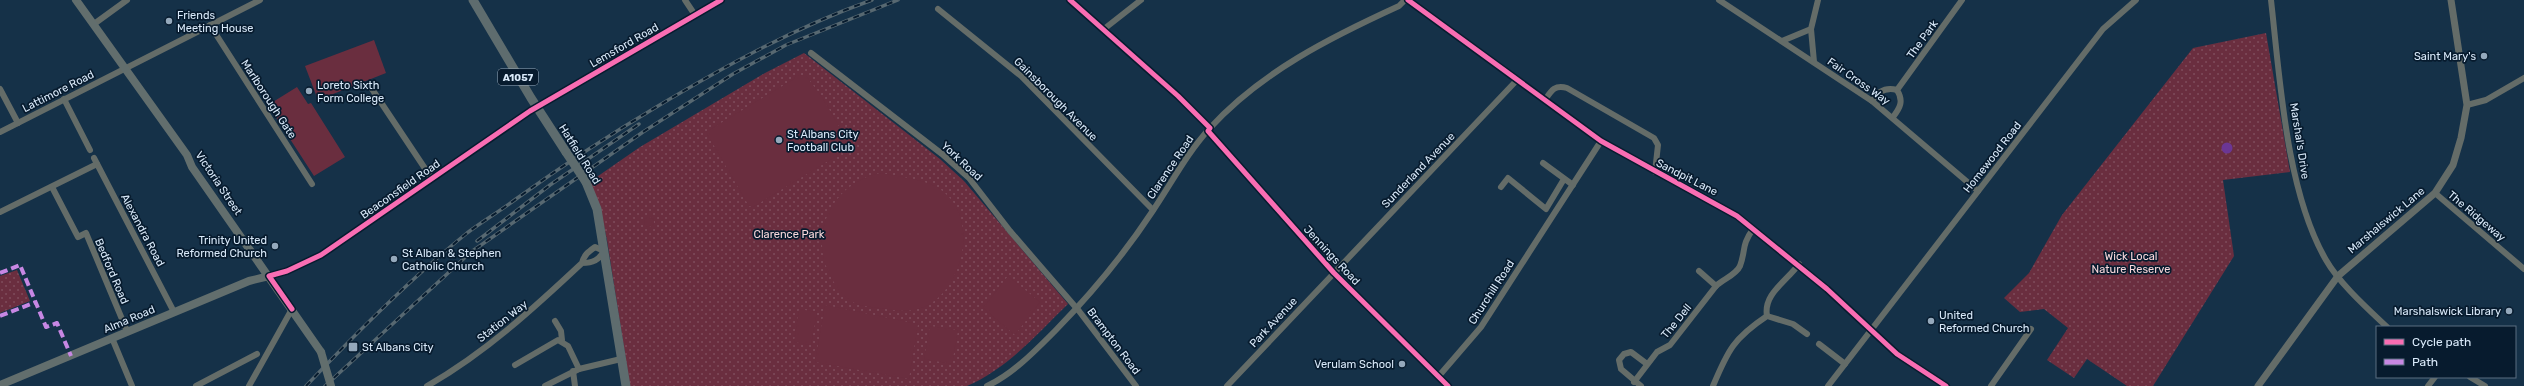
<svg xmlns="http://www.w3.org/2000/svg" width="2524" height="386" font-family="Rubik,sans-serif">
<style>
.park{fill:url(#park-dots)}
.garden{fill:#6a2e3f}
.water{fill:#6b3694}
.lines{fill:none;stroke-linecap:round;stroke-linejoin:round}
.minor{stroke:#646c68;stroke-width:6}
.tertiary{stroke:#646c68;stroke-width:7}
.secondary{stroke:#626e6d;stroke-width:8}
.primary{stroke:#5e6c6e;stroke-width:9}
.rail-casing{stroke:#576871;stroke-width:3.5}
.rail{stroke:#071b2e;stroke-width:2;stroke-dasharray:6;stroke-linecap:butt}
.secondary-bridge{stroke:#626e6d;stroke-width:8}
.primary-bridge{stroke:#5e6c6e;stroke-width:9}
.quiet{stroke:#c787e3;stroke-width:4;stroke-dasharray:8 4;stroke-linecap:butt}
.cycleway-casing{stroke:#071b2e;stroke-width:8}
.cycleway{stroke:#f96db3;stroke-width:5}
.poi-dot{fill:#95a9bc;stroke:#071b2e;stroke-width:1.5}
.labels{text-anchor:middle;stroke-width:3.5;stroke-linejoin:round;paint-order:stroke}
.shield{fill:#071b2e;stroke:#9bacbd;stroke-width:1}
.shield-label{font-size:10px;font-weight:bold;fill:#daeafa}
.poi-label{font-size:11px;fill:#daeafa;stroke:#071b2e;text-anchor:start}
.street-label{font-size:11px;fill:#daeafa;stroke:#071b2e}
.park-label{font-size:11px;fill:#f9d7db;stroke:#071b2e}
</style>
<defs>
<pattern id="park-dots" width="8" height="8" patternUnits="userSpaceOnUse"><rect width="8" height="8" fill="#6a2e3f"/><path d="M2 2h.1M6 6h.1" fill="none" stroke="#7f4c5c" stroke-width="1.8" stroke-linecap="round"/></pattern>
</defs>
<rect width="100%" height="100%" fill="#153148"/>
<g class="park">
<path d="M2266,33l24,139 -67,8 11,76 -81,130h-26l-40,-27 -13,19 -27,-18 21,-32 -24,-19 -24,3 -16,-14 25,-25 33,-58 131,-167z"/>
<path d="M804,53l136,106 24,22 104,123c-32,31 -60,64 -101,82h-337l-23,-146 -5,-23 -14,-34 52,-36 125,-74z"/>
<path d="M17,270l13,31 -30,12v-37z"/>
</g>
<g class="garden">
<path d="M374,40l12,33 -68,27 -13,-34z"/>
<path d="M796,75l10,1 16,21 29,50 -98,60 -4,-1 -43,-74 88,-53z"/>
<path d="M297,87l11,17 3,-1 34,54 -31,19 -46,-71z"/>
<path d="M880,173c16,3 35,5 50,11 46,19 40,83 9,113 -15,14 -33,16 -53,12 -11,-2 -26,-2 -35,-8 -9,-6 -16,-16 -21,-26 -22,-42 3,-92 50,-102z"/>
<circle cx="649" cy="222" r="5"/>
<path d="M1008,276l32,26 -25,33 -32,-27z"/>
<path d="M825,305l93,19 -9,55 -94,-17z"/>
<path d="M799,309l18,3 -6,33 -17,-3z"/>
<path d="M930,326l28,4 -6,34 -28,-5z"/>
</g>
<circle class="water" cx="2227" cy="148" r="5.5"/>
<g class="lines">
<g class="minor">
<path d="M685,0l10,15"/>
<path d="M1070,0l108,96 32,32"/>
<path d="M1719,0l153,101 106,90"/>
<path d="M2271,0c9,79 15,191 55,260 13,23 42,49 61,67"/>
<path d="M938,9l83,67 132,134"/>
<path d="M94,24l33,-24"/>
<path d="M210,25l102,159"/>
<path d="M1104,29l37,-29"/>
<path d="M1811,29l3,33"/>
<path d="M1782,41l29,-12 7,-29"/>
<path d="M811,53l131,101 27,24 41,53 69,80 57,75"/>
<path d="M0,89l18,34"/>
<path d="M372,89l60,90"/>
<path d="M64,99l26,51"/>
<path d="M1545,100c6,-9 10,-16 22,-12l87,50 4,7 -3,27"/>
<path d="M1872,101c6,-10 14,-14 25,-11"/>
<path d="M2467,105l19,-5 38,-22"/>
<path d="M1893,117c7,-9 11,-16 4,-27l65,-90"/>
<path d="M1208,131l126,142 114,113"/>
<path d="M0,132l260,-132"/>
<path d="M94,158l80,154"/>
<path d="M1543,163l30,22"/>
<path d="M52,187l26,50 8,-4 41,98"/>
<path d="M1501,187l7,-9 38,31 18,-30"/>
<path d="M2435,193l89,76"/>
<path d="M0,212l97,-48"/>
<path d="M1699,271l17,15"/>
<path d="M269,276l18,-5 34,-16 209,-144 191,-111"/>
<path d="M1767,316c-4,-22 20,-35 32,-52"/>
<path d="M555,321l6,10 1,9"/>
<path d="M112,338l20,48"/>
<path d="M1819,344l26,20"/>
<path d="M515,365l43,-25 10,6 11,23"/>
<path d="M573,371l2,15"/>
<path d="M1438,377l43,-50 120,-186"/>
<path d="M2470,377l15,9"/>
<path d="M1634,382l23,-30 13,-7 46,-59c7,-7 20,-11 24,-20 6,-16 1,-20 13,-37"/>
<path d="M196,386l61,-32"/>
<path d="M249,386l43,-77"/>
<path d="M427,386c58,-33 107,-78 155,-123 2,-8 6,-11 13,-16l9,4c-5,9 -11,12 -22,12"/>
<path d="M545,386l34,-17 42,-10"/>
<path d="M987,386c26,-12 48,-35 68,-55 36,-37 68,-75 97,-119 19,-28 35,-59 58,-84 51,-56 121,-91 189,-122l6,-6"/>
<path d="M1227,386l290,-306"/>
<path d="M1641,386l-20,-17 -2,-9 5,-6 7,-2 16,12"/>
<path d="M1713,386c15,-36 21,-48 54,-70l26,8 14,10"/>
<path d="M1828,386l275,-357 33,-29"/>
<path d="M1991,386l40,-57"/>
<path d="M2428,386l7,-9"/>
</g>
<g class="tertiary">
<path d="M1408,0l193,141 136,75 90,73 70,65 49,32"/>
<path d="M2258,386l80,-110 97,-83 18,-28 8,-27 6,-33 -16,-105"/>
</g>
<g class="secondary">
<path d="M76,0l111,155 5,12 129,185"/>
<path d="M0,385l249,-104 20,-5"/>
</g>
<g class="primary">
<path d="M473,0l58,98 35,54"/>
<path d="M586,182l11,27 29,177"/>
</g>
<defs>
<g id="rail">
<path d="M477,241l73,-56 89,-61"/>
<path d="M306,386c51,-54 103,-106 161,-153 16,-12 33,-22 49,-34 46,-33 93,-64 142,-93 69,-41 138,-79 214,-106"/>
<path d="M325,386l146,-134 172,-120 90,-58 53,-29 112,-45"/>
</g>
</defs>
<use href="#rail" class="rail-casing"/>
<use href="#rail" class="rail"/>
<path class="secondary-bridge" d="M321,352l10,34"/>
<path class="primary-bridge" d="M566,152l20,30"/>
<g class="quiet">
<path d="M0,273l20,-8 26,62 11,-4 14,33"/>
<path d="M0,316l36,-14"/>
</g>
<defs>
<g id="cycleway">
<path d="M1070,0l108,96 32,32 -2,3 126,142 114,113"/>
<path d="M1408,0l193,141 136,75 90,73 70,65 49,32"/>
<path d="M292,309l-23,-33 18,-5 34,-16 209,-144 191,-111"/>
</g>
</defs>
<use href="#cycleway" class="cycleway-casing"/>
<use href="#cycleway" class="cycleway"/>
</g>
<g class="poi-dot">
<circle cx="169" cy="21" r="4"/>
<circle cx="2484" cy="56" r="4"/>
<circle cx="309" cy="91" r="4"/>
<circle cx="779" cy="140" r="4"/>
<circle cx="275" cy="246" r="4"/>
<circle cx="394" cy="259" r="4"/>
<circle cx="2509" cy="311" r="4"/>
<circle cx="1931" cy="321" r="4"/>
<rect x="348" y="342" width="10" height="10" rx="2"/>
<circle cx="1402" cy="364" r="4"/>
</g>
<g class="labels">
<rect class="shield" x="498" y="69" width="40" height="16" rx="3"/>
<g class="shield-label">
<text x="518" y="81">A1057</text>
</g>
<g class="poi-label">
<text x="177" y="19">Friends<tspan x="177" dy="13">Meeting House</tspan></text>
<text x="2476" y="60" text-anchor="end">Saint Mary's</text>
<text x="317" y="89">Loreto Sixth<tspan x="317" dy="13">Form College</tspan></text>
<text x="787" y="138">St Albans City<tspan x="787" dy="13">Football Club</tspan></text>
<text x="267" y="244" text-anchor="end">Trinity United<tspan x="267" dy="13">Reformed Church</tspan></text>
<text x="402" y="257">St Alban &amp; Stephen<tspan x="402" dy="13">Catholic Church</tspan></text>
<text x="2501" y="315" text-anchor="end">Marshalswick Library</text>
<text x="1939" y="319">United<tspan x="1939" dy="13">Reformed Church</tspan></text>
<text x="362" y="351">St Albans City</text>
<text x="1394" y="368" text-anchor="end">Verulam School</text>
</g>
<g class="street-label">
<text transform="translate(1922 39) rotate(-54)" y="4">The Park</text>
<text transform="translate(624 45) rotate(-30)" y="4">Lemsford Road</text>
<text transform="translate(1859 81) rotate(35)" y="4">Fair Cross Way</text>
<text transform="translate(58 91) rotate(-27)" y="4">Lattimore Road</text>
<text transform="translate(269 99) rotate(57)" y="4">Marlborough Gate</text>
<text transform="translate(1056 99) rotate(45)" y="4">Gainsborough Avenue</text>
<text transform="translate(2300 141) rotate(81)" y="4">Marshal's Drive</text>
<text transform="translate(580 154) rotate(58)" y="4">Hatfield Road</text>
<text transform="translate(1992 157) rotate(-52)" y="4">Homewood Road</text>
<text transform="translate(962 161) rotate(43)" y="4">York Road</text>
<text transform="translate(1170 167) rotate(-56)" y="4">Clarence Road</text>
<text transform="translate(1418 170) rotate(-46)" y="4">Sunderland Avenue</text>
<text transform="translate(1687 177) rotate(27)" y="4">Sandpit Lane</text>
<text transform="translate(219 183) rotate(56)" y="4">Victoria Street</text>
<text transform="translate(400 189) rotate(-35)" y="4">Beaconsfield Road</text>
<text transform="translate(2477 216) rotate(40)" y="4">The Ridgeway</text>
<text transform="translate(2386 220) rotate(-40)" y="4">Marshalswick Lane</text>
<text transform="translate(143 230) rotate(62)" y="4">Alexandra Road</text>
<text transform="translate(1332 255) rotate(47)" y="4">Jennings Road</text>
<text transform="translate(112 271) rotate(67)" y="4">Bedford Road</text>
<text transform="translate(1491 292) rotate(-57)" y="4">Churchill Road</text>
<text transform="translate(129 319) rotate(-23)" y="4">Alma Road</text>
<text transform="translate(502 321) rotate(-38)" y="4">Station Way</text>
<text transform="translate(1676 321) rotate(-51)" y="4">The Dell</text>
<text transform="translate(1273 322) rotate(-47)" y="4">Park Avenue</text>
<text transform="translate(1114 341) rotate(53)" y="4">Brampton Road</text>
</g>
<g class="park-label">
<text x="789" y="238">Clarence Park</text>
<text x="2131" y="260">Wick Local<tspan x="2131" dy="13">Nature Reserve</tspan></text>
</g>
</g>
<rect x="2376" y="326" width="140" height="52" fill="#071b2e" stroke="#5b6e80"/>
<rect x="2384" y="339" width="20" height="6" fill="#f96db3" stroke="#5b6e80"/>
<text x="2412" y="346" font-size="12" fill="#daeafa">Cycle path</text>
<rect x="2384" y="359" width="20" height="6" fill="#c787e3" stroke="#5b6e80"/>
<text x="2412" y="366" font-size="12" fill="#daeafa">Path</text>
</svg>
